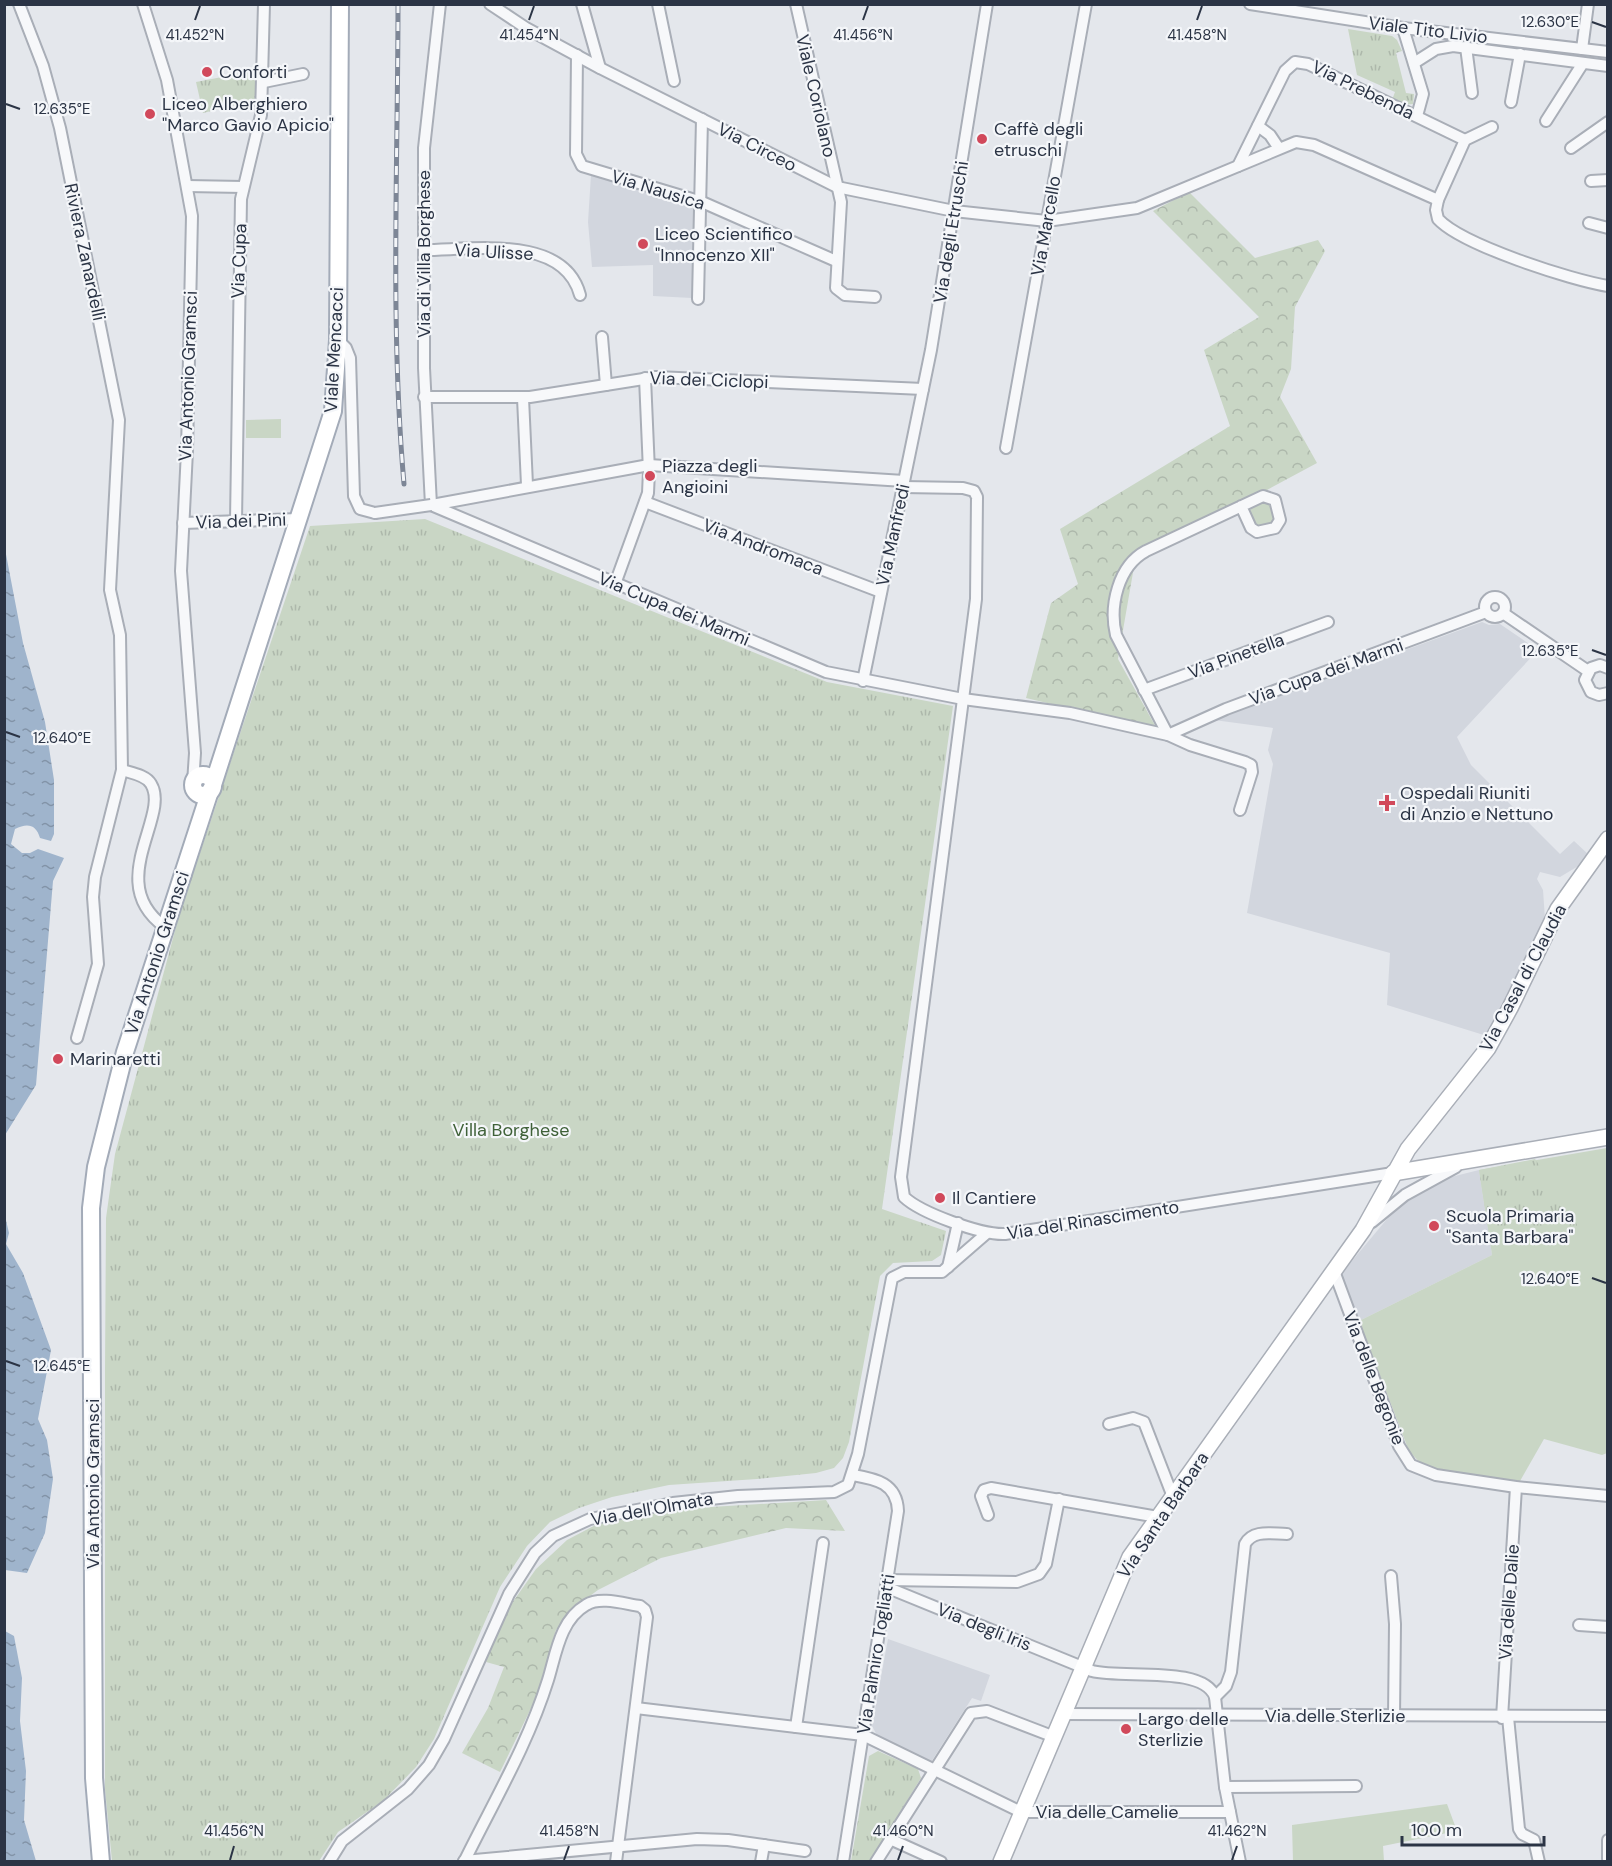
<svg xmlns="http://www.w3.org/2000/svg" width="1612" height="1866" font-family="'DM Sans',sans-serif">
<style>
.built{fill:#d2d6de}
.grass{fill:#c9d6c5}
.forest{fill:url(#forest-crowns)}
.park{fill:url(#park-tufts)}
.water{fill:url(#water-ripples)}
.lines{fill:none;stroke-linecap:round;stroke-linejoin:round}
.street-casing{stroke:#a9aeb7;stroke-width:14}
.secondary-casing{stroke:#a9aeb7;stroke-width:18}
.primary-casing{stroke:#a3abb8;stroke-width:20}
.street{stroke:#f7f8fa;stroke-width:10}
.secondary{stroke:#fff;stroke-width:15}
.primary{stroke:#fff;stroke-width:16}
.rail-casing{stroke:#7d8696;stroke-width:5}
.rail{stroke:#f4f6f9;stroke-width:3;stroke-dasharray:9;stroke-linecap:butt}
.street-bridge-casing{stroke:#a9aeb7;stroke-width:14;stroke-linecap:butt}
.street-bridge{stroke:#f7f8fa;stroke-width:10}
.ticks{fill:none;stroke:#2b3445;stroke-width:2}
.poi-dot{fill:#d1495b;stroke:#f4f6f9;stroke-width:2}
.labels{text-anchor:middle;stroke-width:4.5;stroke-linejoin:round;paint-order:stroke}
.street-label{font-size:18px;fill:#2b3445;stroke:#f4f6f9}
.poi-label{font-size:18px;fill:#2b3445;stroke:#f4f6f9;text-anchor:start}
.park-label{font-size:18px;fill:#3f6138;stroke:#f4f6f9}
.ticks-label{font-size:15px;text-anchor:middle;fill:#2b3445;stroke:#f4f6f9;stroke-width:4.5;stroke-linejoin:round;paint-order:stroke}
</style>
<defs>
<pattern id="forest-crowns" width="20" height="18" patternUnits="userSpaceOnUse" patternTransform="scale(1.5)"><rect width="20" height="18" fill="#c9d6c5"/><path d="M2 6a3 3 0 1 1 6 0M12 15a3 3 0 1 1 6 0" fill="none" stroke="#adb8ab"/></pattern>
<pattern id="park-tufts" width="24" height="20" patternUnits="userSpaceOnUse" patternTransform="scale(1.5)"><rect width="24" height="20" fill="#c9d6c5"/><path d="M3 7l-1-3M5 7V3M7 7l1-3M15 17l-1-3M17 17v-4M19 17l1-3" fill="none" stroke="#adb8ab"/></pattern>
<pattern id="water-ripples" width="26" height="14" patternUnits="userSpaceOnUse" patternTransform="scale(1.5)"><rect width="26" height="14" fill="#9fb4cc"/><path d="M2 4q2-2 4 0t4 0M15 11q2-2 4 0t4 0" fill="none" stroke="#8293a7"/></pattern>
</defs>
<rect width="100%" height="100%" fill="#e4e7ec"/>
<g class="built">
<path d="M591,175l106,28 -5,95 -39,-2v-31l-61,2 -4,-45z"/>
<path d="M1482,622l7,3 11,-1 38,26 -81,87 14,28 89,89 14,-13 15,14 -9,10 -20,12 -20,-5 -3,7 6,11 2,29 -44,95 -14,22 -100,-31 3,-52 -143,-40 26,-149 -5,-14 5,-22 -59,-8z"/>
<path d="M1479,1170l13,85 -133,66 -18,-47 57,-68 33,-24z"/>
<path d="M888,1639l102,36 -9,26 -9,-3 -41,64 -53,-25 -6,-11z"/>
</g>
<g class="grass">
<path d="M281,419v19h-35v-18z"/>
<path d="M1263,501c9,1 13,14 12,22l-18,4 -7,-16 2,-5z"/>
<path d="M1607,1148v305l-5,2 -58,-16 -24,42 -95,-13 -16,-17 -50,-130 133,-66 -13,-85z"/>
<path d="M1447,1804l10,27 -74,15 1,15h-91l-1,-36z"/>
</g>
<g class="forest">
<path d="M1189,192l66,66 63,-18 7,11 -30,56 -4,62 -11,28 37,66 -182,98 -17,98 39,70 -131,-31 25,-95 27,-19 -18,-55 170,-103 -26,-76 55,-33 -106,-106z"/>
<path d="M826,1500l19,31 -59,-3 -125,30 -63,32 -23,17 -19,23 -20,68 -36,74 -38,-19 26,-45 16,-41 -18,-5 14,-42 36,-51 31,-29 38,-20 57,-10z"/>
</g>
<g class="park">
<path d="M1348,29l44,7 5,4 5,11 -6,2 10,40 8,1 -1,10 -11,1 -10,-5 3,-8 -38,-17z"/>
<path d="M259,70l-4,30 -52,13 -7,-31z"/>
<path d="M425,519l402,163 126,24 -71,503 64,22 -5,24 -9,6 -39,2 -13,13 -31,166 -6,16 -9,10 -18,5 -59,6 -88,6 -57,12 -33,11 -29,14 -23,24 -27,41 -66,152 -18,28 -33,34 -45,31 -19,29h-207l-7,-72v-419l1,-152 9,-64 65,-242 130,-386z"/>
<path d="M1535,1159l40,60c4,11 4,17 -5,24l-79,4 -12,-77z"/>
<path d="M878,1751l40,18 3,9 -51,83h-19l18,-105z"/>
</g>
<g class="water">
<path d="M5,549l18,94 22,79 9,58v54l-3,7 -11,-3c-4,-14 -13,-15 -25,-9l-4,15 11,9h8l8,-4 26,9 -11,23 -17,204 -31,50z"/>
<path d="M5,1216l4,17 -3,11 17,29 28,77 -13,69 9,21 6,39 -8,54 -18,40 -22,-3z"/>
<path d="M5,1631l9,5 8,42 -2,43 6,50 -2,49 12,41h-31z"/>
</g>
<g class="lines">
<defs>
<g id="street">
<path d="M19,4l24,62 17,62 59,292 -9,170 10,45 2,135 -27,107 -2,20 5,67 -21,74"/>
<path d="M143,4l24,76 25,136 -5,235 -6,120 14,182 -2,30"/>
<path d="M490,4l36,24 74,40 237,119 117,24 93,10 90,-13 159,-66 18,3 124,55 27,-60 27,-13"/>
<path d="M582,4l18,64"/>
<path d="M658,4l16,77"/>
<path d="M796,4l45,198 -5,86 9,7 30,2"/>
<path d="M1250,4l153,24 205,24"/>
<path d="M1403,28l20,66 -6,22"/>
<path d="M1466,47l6,46"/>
<path d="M1582,49l6,-45"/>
<path d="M577,55l-1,99 6,12 120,36 134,59"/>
<path d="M1414,63l22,-14 17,-3 155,20"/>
<path d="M264,82l39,-8"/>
<path d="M1511,102l9,-48"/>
<path d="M1546,121l37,-58"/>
<path d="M1258,126l12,9 8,12"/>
<path d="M1571,148l37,-26"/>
<path d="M1238,166l47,-95 10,-9 13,2 157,76"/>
<path d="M1591,181l17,-1"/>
<path d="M187,186l56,1"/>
<path d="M1438,200l-2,10 2,9c24,26 133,61 170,67"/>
<path d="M1589,223l19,5"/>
<path d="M424,250c48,0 140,-16 156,45"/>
<path d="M698,299l4,-180"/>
<path d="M602,337l4,48"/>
<path d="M338,340l8,8 4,10 4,138 6,13 15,4"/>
<path d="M424,397h106l126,-20 267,12"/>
<path d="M523,398l4,87"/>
<path d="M1006,448l80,-444"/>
<path d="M903,487l60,1 11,3 3,6 -1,102 -75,578 3,20c17,16 77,38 101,37l388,-61"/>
<path d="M645,502l236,90"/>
<path d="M431,505l395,167 137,27 107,14 98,22 22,10 55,17 6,3 1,7 -12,38"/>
<path d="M431,505l-7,-137v-220l16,-144"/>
<path d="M432,505l217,-40 255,16"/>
<path d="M1241,506l10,22 6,4 18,-4 5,-8 -5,-20 -12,-4 -117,55c-28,15 -37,55 -30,84l52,100 58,-26 260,-97"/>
<path d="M236,521l5,-322 20,-84 3,-111"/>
<path d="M183,523l116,-4"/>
<path d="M615,584l33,-91 1,-22 -4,-93"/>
<circle cx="1495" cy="607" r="10"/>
<path d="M1503,613l85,58"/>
<path d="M1608,668l-8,-3 -9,3 -6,12 6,12 8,3 9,-2"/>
<path d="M863,681l68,-331 56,-346"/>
<path d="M1144,690l184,-68"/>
<path d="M122,770c9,3 24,5 29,14 20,32 -48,99 14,143"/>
<path d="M1372,1222l33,-27 51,-28"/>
<path d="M948,1267l10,-44"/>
<path d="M1334,1271l65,175 12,19 25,10 80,12 92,9"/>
<path d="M1109,1424l24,-6 11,4 29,75"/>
<path d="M988,1515l-7,-19 3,-6 7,-2 167,29"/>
<path d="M1391,1576l4,48 -1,93"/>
<path d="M887,1580l130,2 22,-8 7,-10 13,-65"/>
<path d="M886,1587l206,84c30,8 112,-6 123,26l10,90 15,75"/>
<path d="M1579,1625l29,2"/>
<path d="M1215,1697l11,-11 5,-14 14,-128c8,-15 27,-10 42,-10"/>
<path d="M636,1708l227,27 158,77h209"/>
<path d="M1062,1714l546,2"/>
<path d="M1508,1717l11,112 3,5 12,6 5,22"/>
<path d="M1502,1718l14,-231"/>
<path d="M796,1727l27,-184"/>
<path d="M1225,1787l131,-1"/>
<path d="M890,1839l51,23"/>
<path d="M1608,1840v19"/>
<path d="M464,1861l233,-22 31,1 77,11"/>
<path d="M329,1862l13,-21 66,-52 21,-24 15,-26 65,-145 26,-41 18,-17 37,-17 83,-16 65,-7 96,-4 14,-7 10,-31 34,-176 12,-6h38l45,-39"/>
<path d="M464,1862c30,-61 64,-118 84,-182 8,-26 12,-60 38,-75 14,-9 39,-1 54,1l5,4 2,7 -31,245"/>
<path d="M761,1862l3,-17"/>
<path d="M843,1862l55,-351c-1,-28 -22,-32 -45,-36"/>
<path d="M876,1862l95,-149 16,-2 65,25"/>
</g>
<g id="secondary">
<path d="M1393,1173l215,-36"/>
<path d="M1001,1862l129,-305 233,-327 45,-81 80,-101 22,-40 48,-99 50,-70"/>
</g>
<g id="primary">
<circle cx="203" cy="785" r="10"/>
<path d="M212,788l121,-377 5,-71 2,-336"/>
<path d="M101,1862l-7,-84 -3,-570 5,-41 29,-115 85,-261"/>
</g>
</defs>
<use href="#street" class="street-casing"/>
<use href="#secondary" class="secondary-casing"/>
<use href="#primary" class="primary-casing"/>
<use href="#street" class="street"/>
<use href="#secondary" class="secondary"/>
<use href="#primary" class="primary"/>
<defs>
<path id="rail" d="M398,4c0,160 -8,321 6,480"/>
</defs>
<use href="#rail" class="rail-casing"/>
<use href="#rail" class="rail"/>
<defs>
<path id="street-bridge" d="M375,513l56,-8"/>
</defs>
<use href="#street-bridge" class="street-bridge-casing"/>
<use href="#street-bridge" class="street-bridge"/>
</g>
<path class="ticks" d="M195,20l5,-14M529,20l5,-14M863,20l5,-14M1197,20l5,-14M1592,22l14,5M6,104l14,5M1592,650l14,5M6,732l14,5M1592,1278l14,5M6,1361l14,5M230,1860l4,-14M564,1860l5,-14M898,1860l5,-14M1232,1860l5,-14"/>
<g class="poi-dot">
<circle cx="207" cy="72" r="6"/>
<circle cx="150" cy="114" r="6"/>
<circle cx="982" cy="139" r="6"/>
<circle cx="643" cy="244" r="6"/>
<circle cx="650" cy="476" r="6"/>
<path d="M1384 794h6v6h6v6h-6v6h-6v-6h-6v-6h6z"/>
<circle cx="58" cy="1059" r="6"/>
<circle cx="940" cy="1198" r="6"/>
<circle cx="1434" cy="1226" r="6"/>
<circle cx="1126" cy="1729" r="6"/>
</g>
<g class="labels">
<g class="street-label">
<text transform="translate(1428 30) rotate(7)" y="6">Viale Tito Livio</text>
<text transform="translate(1363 90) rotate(26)" y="6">Via Prebenda</text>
<text transform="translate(816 96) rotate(77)" y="6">Viale Coriolano</text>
<text transform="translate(757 147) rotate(27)" y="6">Via Circeo</text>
<text transform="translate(658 190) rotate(17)" y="6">Via Nausica</text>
<text transform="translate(1046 226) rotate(-80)" y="6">Via Marcello</text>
<text transform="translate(951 232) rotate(-81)" y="6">Via degli Etruschi</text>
<text transform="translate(85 252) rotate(78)" y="6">Riviera Zanardelli</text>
<text transform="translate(494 252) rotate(3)" y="6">Via Ulisse</text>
<text transform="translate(424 254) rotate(-90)" y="6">Via di Villa Borghese</text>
<text transform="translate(239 261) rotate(-88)" y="6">Via Cupa</text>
<text transform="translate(334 350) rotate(-87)" y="6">Viale Mencacci</text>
<text transform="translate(188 376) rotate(-88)" y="6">Via Antonio Gramsci</text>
<text transform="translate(709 380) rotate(2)" y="6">Via dei Ciclopi</text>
<text transform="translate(241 521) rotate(-2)" y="6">Via dei Pini</text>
<text transform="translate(893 535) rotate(-78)" y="6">Via Manfredi</text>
<text transform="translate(763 547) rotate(21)" y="6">Via Andromaca</text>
<text transform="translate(674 609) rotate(23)" y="6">Via Cupa dei Marmi</text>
<text transform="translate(1236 656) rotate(-20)" y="6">Via Pinetella</text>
<text transform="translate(1326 672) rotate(-20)" y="6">Via Cupa dei Marmi</text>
<text transform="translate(157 953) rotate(-72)" y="6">Via Antonio Gramsci</text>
<text transform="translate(1523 978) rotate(-62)" y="6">Via Casal di Claudia</text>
<text transform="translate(1093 1220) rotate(-9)" y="6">Via del Rinascimento</text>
<text transform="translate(1374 1378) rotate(69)" y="6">Via delle Begonie</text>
<text transform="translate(93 1484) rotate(-90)" y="6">Via Antonio Gramsci</text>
<text transform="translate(652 1509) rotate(-10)" y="6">Via dell'Olmata</text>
<text transform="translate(1163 1515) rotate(-56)" y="6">Via Santa Barbara</text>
<text transform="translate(1509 1602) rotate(-86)" y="6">Via delle Dalie</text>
<text transform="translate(984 1627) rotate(22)" y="6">Via degli Iris</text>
<text transform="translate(876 1654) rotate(-81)" y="6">Via Palmiro Togliatti</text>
<text x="1335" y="1722">Via delle Sterlizie</text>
<text x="1107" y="1818">Via delle Camelie</text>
</g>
<g class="poi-label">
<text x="219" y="78">Conforti</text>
<text x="162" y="110">Liceo Alberghiero<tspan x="162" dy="21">"Marco Gavio Apicio"</tspan></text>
<text x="994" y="135">Caffè degli<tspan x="994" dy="21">etruschi</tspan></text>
<text x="655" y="240">Liceo Scientifico<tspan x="655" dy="21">"Innocenzo XII"</tspan></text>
<text x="662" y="472">Piazza degli<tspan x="662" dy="21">Angioini</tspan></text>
<text x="1400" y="799">Ospedali Riuniti<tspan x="1400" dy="21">di Anzio e Nettuno</tspan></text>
<text x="70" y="1065">Marinaretti</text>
<text x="952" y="1204">Il Cantiere</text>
<text x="1446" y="1222">Scuola Primaria<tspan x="1446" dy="21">"Santa Barbara"</tspan></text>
<text x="1138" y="1725">Largo delle<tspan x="1138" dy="21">Sterlizie</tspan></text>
</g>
<g class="park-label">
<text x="511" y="1136">Villa Borghese</text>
</g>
</g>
<g class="ticks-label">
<text x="1550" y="27">12.630°E</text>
<text x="529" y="40">41.454°N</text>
<text x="195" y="40">41.452°N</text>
<text x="863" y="40">41.456°N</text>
<text x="1197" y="40">41.458°N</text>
<text x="62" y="114">12.635°E</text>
<text x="1550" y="656">12.635°E</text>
<text x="62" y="743">12.640°E</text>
<text x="1550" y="1284">12.640°E</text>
<text x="62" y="1371">12.645°E</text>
<text x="234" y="1836">41.456°N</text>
<text x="569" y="1836">41.458°N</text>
<text x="903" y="1836">41.460°N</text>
<text x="1237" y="1836">41.462°N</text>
</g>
<rect width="1612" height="1866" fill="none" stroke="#2b3445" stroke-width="12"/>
<path d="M1402 1836v9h142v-9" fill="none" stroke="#2b3445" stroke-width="3"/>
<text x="1411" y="1836" font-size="18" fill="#2b3445" stroke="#f4f6f9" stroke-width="4.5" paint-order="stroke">100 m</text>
</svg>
